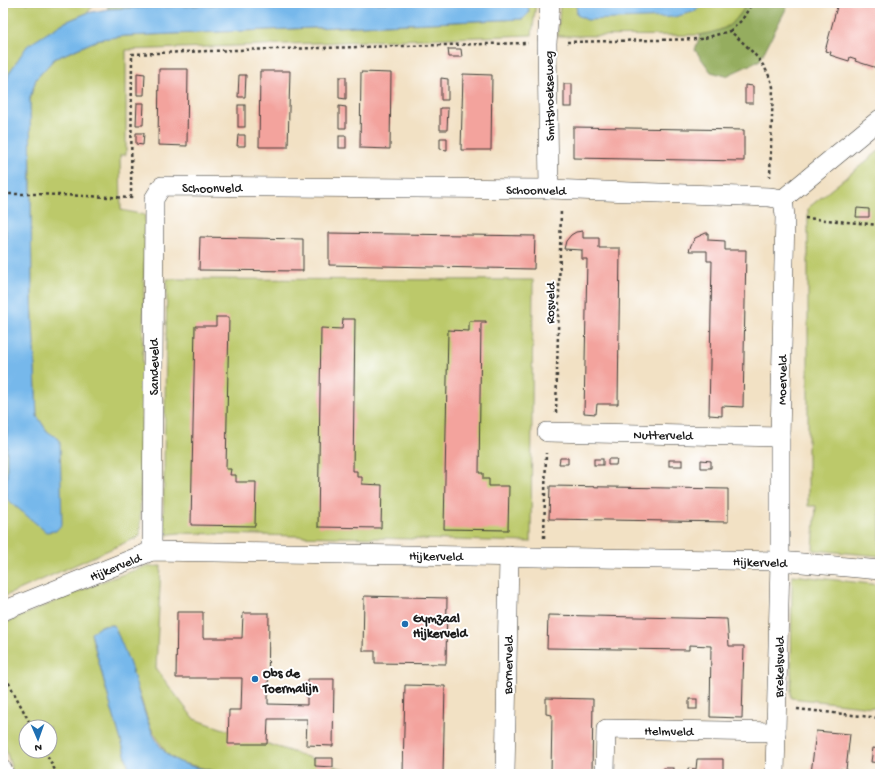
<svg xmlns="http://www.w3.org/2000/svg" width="883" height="777" font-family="'Gochi Hand',sans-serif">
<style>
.green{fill:#bcc96b;stroke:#6c7244;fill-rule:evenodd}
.forest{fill:#95ad5f;stroke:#58643e}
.water{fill:#76b8eb;stroke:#496a84}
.building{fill:#f3a39d}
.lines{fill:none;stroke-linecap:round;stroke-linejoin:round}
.street-casing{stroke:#3c3a35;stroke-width:20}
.path{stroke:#3c3a35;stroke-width:2.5;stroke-dasharray:3 3;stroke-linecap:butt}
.street{stroke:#fff;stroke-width:19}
.poi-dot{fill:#1f6fb2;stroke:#fff;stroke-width:1.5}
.labels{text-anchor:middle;stroke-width:4;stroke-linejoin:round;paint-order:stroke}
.street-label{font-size:13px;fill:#1c1c1c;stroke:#fff}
.poi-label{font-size:13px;font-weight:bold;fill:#1c1c1c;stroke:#fff;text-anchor:start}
</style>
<rect width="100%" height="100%" fill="#fff"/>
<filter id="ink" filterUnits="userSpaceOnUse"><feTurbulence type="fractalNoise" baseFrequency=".025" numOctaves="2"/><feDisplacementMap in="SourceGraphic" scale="8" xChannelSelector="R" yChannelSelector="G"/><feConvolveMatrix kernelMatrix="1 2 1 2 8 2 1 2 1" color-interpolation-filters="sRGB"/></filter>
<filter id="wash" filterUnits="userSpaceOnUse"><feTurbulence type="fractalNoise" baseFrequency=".012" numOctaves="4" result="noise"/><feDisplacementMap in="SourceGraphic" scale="16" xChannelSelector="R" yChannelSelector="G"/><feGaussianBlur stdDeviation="0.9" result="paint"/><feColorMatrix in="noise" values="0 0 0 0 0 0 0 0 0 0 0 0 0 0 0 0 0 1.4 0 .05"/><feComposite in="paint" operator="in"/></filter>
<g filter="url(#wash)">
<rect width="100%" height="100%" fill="#f2e1c4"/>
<g class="green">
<path d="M3,3h93l-9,10 -24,10 -59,70 2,156 1,249 40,-67 -10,-15 -5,-120 -2,-198 6,-19 18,-20 46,-20 26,-3 397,-17 6,-6 -1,-10h8l-4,32 -406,15v105h-6l1,55 24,5 -5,321 -137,61z"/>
<path d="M560,3h16l1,12 116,-3 12,-9h42c-13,23 -21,27 -47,32l-142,1z"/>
<path d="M880,150v406l-67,-6 3,-44h-8v-298z"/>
<path d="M167,279l366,1 -2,262 -352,-9 -16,2z"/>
<path d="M161,566l-5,103 38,50 146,49 29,6h-144l-46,-12 -12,-8 -17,-28 -19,-57 -18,-44 -12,1 -10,8 20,73 20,67h-118l-10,-35v-115l98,-42 43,-15zM26,727h24v24h-24z"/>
<path d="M792,575l88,10v123l-89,-10z"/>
</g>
<g class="forest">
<path d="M107,3h157l-156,6z"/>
<path d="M747,3h42l-29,57 -34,16 -15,-4 -16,-22 5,-15c26,-5 34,-9 47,-32z"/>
</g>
<g class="water">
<path d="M264,3h264l1,10 -6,6 -397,17 -26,3 -46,20 -18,20 -6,19 2,198 5,120 10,15 13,9 2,84 -6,7 -10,1 -39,-33 -1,-250 -2,-156 5,-20 18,-27 36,-23 24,-10 21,-4z"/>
<path d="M576,3h129l-12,9 -19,5 -87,3 -10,-5z"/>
<path d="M114,625c6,15 13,30 18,45 8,26 16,66 35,84 13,12 41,16 58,20h-94l-20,-67 -20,-74 10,-7z"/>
</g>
<g id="blocks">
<g class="building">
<path d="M838,3h42v54l-3,11 -22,-7 1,-2 -6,-2 -1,4 -19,-6 1,-3 -6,-1z"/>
<path d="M448,49h13l1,8h-13z"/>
<path d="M159,69h29l-1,77 -29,-1z"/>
<path d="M260,71h30l-2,76h-29z"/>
<path d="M361,72l30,1 -1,76 -30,-1z"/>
<path d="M137,73l8,1 -1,21h-7z"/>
<path d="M463,74l29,1 -1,75h-30z"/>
<path d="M239,75h7l-1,22h-7z"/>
<path d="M339,77h7v22l-7,-1z"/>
<path d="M441,78l7,1v21h-7z"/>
<rect x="564" y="84" width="8" height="23"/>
<path d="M745,85l8,1v17h-8z"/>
<path d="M137,103h7l-1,22h-7z"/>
<rect x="238" y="105" width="7" height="22"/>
<path d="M339,106l7,1v21h-7z"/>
<path d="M440,108h8l-1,22h-7z"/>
<path d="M573,127l171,3v31l-171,-3z"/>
<path d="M136,133h8l-1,12 -7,-1z"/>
<path d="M238,135h7v11h-8z"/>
<rect x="339" y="136" width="7" height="12"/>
<path d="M440,138h7v12l-7,-1z"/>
<path d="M857,208l12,1v8h-13z"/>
<path d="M583,231v7h16v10h21l-2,156h-21l-1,10 -12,-1 3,-154h-5v-9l-18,-1 2,-8 5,-6 5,-3z"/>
<path d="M329,233l206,3 -1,33 -205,-4z"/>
<path d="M706,233h2v7l17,1v9h21l-3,157 -21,-1v10l-13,-1 3,-154h-5v-10h-18l2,-6 4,-7z"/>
<path d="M200,237l103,2v32l-104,-1z"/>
<path d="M216,317h13l-3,152h5l-1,6h6v7h20l-1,44 -64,-1 4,-199h21z"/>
<path d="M343,319h12l-2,152h4v6h5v7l20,1 -1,43 -63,-1 3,-199 21,1z"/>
<path d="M469,321h17v2h-5l-2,150h4v6h6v7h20l-1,44 -64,-1 4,-199 21,1z"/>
<path d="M560,458h8v6h-9z"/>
<rect x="594" y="459" width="9" height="6"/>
<path d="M608,459h9l-1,6h-8z"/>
<rect x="669" y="460" width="13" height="6"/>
<path d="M701,460l10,1v7h-10z"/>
<path d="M550,486l178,3v33l-179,-3z"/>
<path d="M364,596l83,2 -1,66 -71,-1v-12h-12z"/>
<path d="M177,612h26v26h39l1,-25h26l-1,91 39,1v-26h27l-1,67 -27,-1 1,-26h-39l-1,25h-39l1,-34h12l1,-32h-66z"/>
<path d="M548,615l179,4 2,27h15l-2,72 -32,-1 1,-71 -22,-1v5l-142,-2z"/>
<path d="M405,685l40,1 -2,88h-40z"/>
<path d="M546,698l47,1 -1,75h-41l1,-59 -6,-1z"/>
<rect x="689" y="699" width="8" height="10"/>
<path d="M816,731l34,3 -4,36 -6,-1v5h-29z"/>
<path d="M873,748l7,1v14l-9,-1z"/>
<path d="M315,758h18v9l-18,-1z"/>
<path d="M697,759h26v15h-35v-6l8,1z"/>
<rect x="664" y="768" width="10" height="6"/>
</g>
</g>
</g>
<g filter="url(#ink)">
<use href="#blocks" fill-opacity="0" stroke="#3c3a35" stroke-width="1"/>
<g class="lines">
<defs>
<g id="street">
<path d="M549,189l-2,-146 3,-40"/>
<path d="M547,432l233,5"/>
<path d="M152,551l2,-352 8,-13 387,3 220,8 14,2 97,-80"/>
<path d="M3,611l149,-60 628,10 100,9"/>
<path d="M3,770l1,4"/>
<path d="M505,774l4,-218"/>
<path d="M605,774l1,-45 170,3"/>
<path d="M775,774l5,-213v-124l5,-221 -2,-17"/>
</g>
</defs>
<use href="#street" class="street-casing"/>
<g class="path">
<path d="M730,31l12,-11 10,-17"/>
<path d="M567,42l134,-3 29,-8c19,17 36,31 43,56l-3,90"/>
<path d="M3,194h33l96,4"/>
<path d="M131,198l1,-144 104,-4 292,-7"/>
<path d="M805,218l75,7"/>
<path d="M556,413l5,-203"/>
<path d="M544,538l2,-85"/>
<path d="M3,672l29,55"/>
<path d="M797,709l83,9"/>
<path d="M45,751l12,23"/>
</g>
<use href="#street" class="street"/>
</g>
</g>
<g class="poi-dot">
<circle cx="405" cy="624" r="4"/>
<circle cx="255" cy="679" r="4"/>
</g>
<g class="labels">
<g class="street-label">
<text transform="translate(548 96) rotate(-91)" y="5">Smitshoekseweg</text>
<text x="212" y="192">Schoonveld</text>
<text transform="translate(536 189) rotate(1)" y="5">Schoonveld</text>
<text transform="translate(549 303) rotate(-89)" y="5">Rosveld</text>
<text transform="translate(153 367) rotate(-90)" y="5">Sandeveld</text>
<text transform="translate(781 380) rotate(-89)" y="5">Moerveld</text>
<text transform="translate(663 434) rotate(1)" y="5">Nutterveld</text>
<text transform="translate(436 555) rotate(1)" y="5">Hijkerveld</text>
<text transform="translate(760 561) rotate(2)" y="5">Hijkerveld</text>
<text transform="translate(115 566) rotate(-22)" y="5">Hijkerveld</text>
<text transform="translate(507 665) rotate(-89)" y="5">Bornerveld</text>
<text transform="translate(778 667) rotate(-89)" y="5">Brekelsveld</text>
<text transform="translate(669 730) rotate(1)" y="5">Helmveld</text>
</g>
<g class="poi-label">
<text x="413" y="622">Gymzaal<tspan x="413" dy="15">Hijkerveld</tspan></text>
<text x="263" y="677">Obs de<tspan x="263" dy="15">Toermalijn</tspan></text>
</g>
</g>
<rect width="883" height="777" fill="none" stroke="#fff" stroke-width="16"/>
<g transform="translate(38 739) rotate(178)"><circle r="19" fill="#ffffff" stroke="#a4a4a4"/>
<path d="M0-3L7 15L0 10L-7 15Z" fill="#1f6fb2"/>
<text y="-6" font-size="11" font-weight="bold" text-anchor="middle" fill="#1c1c1c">N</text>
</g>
</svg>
